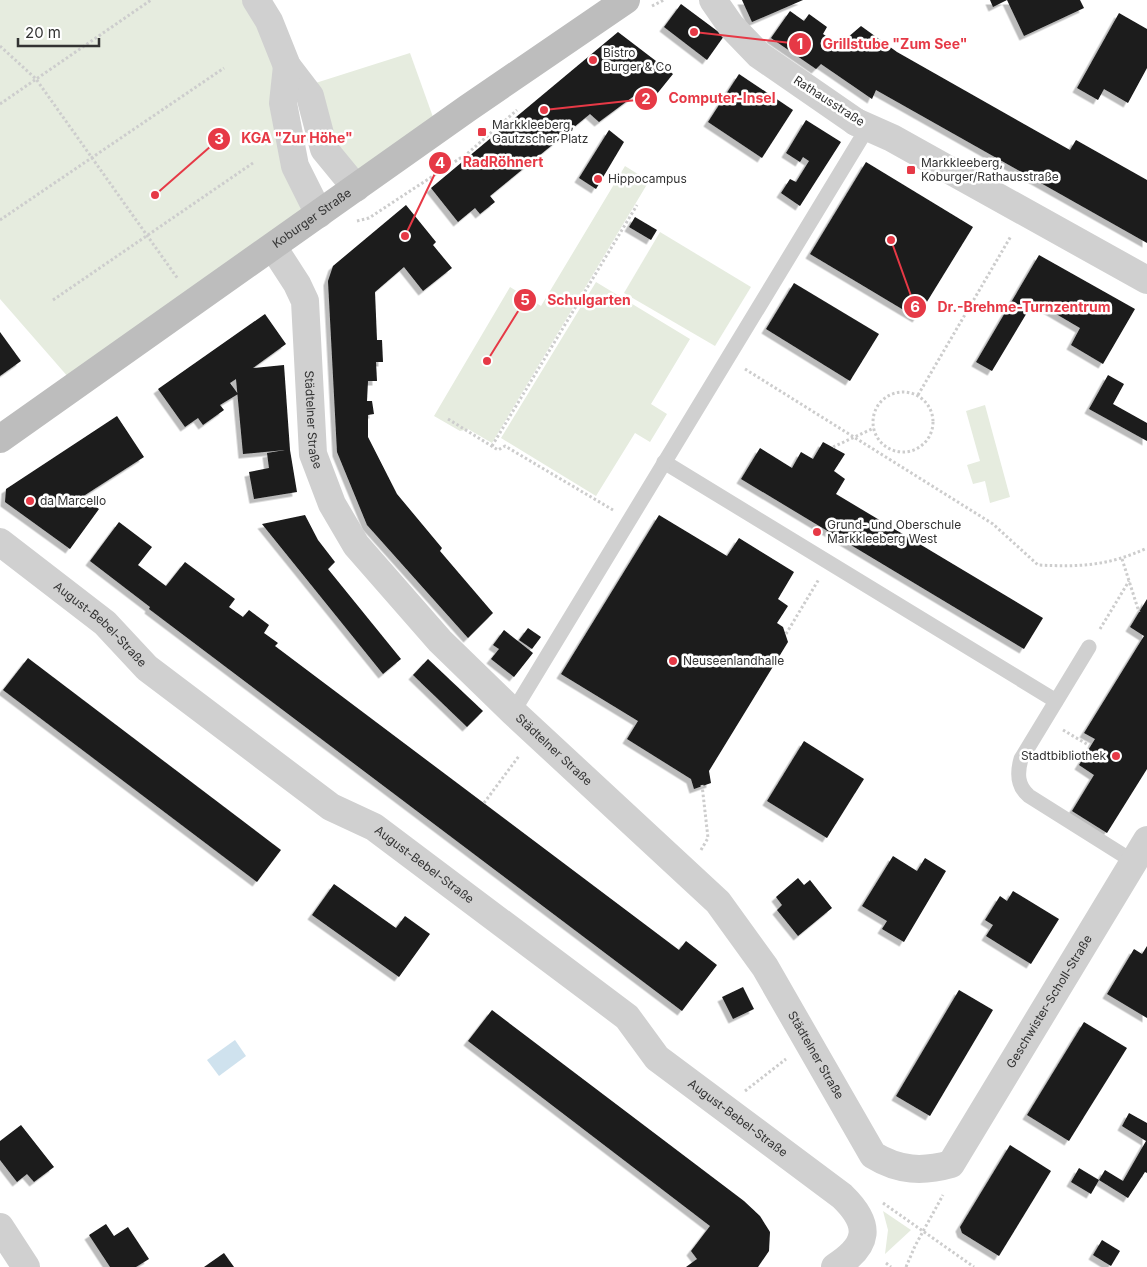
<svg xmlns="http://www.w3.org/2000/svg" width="1147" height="1267" font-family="Inter,sans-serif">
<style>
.green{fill:#e6ecdf}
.water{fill:#cfe2ee}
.building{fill:#1a1a1a;filter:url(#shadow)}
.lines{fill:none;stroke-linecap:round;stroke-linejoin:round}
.path{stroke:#cdcdcd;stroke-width:3;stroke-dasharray:2.5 2.5;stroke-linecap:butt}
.service{stroke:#d0d0d0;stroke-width:15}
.minor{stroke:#d0d0d0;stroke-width:28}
.tertiary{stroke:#d0d0d0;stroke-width:28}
.secondary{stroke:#bdbdbd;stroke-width:28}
.poi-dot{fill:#e63946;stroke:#fff;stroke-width:2}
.labels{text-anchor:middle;stroke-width:5;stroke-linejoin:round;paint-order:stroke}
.poi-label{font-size:12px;fill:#333;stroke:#fff;text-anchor:start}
.street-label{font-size:12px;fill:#333;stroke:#fff}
.leader{fill:none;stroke:#e63946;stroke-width:2}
.callout-dot{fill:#e63946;stroke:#fff;stroke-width:2}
.mark-label{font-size:15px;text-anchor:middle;font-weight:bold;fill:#fff}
.callout-label{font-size:14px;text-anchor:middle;font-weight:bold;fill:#e63946;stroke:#fff;stroke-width:5;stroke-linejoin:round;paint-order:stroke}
</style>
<defs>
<filter id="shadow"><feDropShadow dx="-4.5" dy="4.5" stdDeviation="0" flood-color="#0004"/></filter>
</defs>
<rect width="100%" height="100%" fill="#fff"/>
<g class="green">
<path d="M0,0h256l63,214 -243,172 -76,-87z"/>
<path d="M410,53l28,78 -82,57 -53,-101z"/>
<path d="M625,166l24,15 -157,262 -24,-14 -8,2 -26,-15 76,-129 31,19z"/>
<path d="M660,232l91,55 -36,59 -91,-53z"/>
<path d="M596,282l94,57 -39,65 16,10 -17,28 -15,-9 -39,63 -95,-58z"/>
<path d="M985,405l25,92 -20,6 -5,-22 -12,3 -6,-19 13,-4 -14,-50z"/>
<path d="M883,1211l28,19 -26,24 3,-24z"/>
</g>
<path class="water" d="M235,1040l11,16 -27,20 -12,-16z"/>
<g class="building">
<path d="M742,0h61l-51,22z"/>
<path d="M990,0h90l4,8 -60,28 -17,-36 -14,7z"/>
<path d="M681,4l43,32 -17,24 -43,-33z"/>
<path d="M790,11l14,10 5,-7 18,13 -4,7 16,11 22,-19 36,26 173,98 6,-10 71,40v63l-271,-153 -4,9 -51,-35 -5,5 -45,-31z"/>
<path d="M1119,13l28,16v39l-19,35 -24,-14 -6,11 -21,-12z"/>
<path d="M618,32l55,42 -17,21 -10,-8 -47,35 -9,-8 -100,82 5,6 -15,12 -5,-6 -17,14 -27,-34z"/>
<path d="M739,74l54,36 -31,48 -54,-36z"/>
<path d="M806,120l35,22 -41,64 -19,-13 9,-14 6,3 13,-21 -6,-4 -3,5 -14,-9z"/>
<path d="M609,130l15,12 -28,47 -17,-11z"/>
<path d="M866,162l107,65 -56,91 -107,-64z"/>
<path d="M406,205l30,37 -3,3 19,23 -29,23 -19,-24 -29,25 2,48h5l1,22h-7l1,19h-9l-1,20h5l2,13 -6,1v22l29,57 45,54 -2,3 53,62 -25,25 -101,-113 -30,-73 -9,-171 5,-15z"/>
<path d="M635,217l22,13 -6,10 -22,-13z"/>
<path d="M1039,255l96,54 -32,55 -32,-19 9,-17 -46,-27 -42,70 -16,-9z"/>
<path d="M794,283l85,51 -29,47 -84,-52z"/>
<path d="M265,314l21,30 -33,24 31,-3 6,85 7,42 -43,7 -5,-27 20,-4 -2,-15 18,-3 -42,4 -7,-75 -6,4 8,11 -18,11 4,5 -21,15 -5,-7 -13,9 -27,-38z"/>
<path d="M0,332l21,29 -21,15z"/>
<path d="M1108,375l16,9 -11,20 34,19v18l-58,-32z"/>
<path d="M117,416l27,41 -62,40 17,12 -29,40 -65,-47 1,-13z"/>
<path d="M823,442l22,12 -11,17 11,8 -9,15 207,124 -19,31 -283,-170 19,-31 32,20 9,-16 12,7z"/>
<path d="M305,515l13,25 17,22 -7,7 73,90 -18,15 -121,-150z"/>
<path d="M659,515l68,41 12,-18 55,34 -16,27 10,7 -11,17 6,4 5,15 -79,129 2,12 -17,6 -3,-10 -64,-40 11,-18 -77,-47z"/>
<path d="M119,522l33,25 -14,18 28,21 19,-24 50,37 -6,8 14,10 6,-7 20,15 -5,8 14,10 -3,3 404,304 7,-9 31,24 -35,46 -533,-402 1,-2 -60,-46z"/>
<path d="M1147,599v170l-40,64 -35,-22 22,-36 -15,-10 16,-26 -11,-6 60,-97 -14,-9z"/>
<path d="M528,628l13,9 -9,12 -13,-9z"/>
<path d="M504,630l29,23 -19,24 -23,-18 8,-10 -6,-4z"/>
<path d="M28,658l253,192 -24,32 -254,-192z"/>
<path d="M428,659l55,52 -16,16 -54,-52z"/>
<path d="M804,741l60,38 -37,59 -60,-37z"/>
<path d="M893,856l24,15 8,-13 21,13 -42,71 -22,-13 5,-8 -25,-15z"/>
<path d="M798,878l6,7 6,-5 22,28 -34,28 -21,-26 5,-5 -6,-8z"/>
<path d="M334,884l62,44 9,-12 25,18 -31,43 -87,-62z"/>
<path d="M1013,891l46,28 -28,45 -45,-28 7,-11 -8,-5 15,-24 7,5z"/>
<path d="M1147,946v72l-40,-24 27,-45 8,5z"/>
<path d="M743,987l11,22 -21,10 -11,-22z"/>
<path d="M959,990l34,20 -63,106 -34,-20z"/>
<path d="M492,1010l252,191 16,15 10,16 -1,19 -11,16h-72l11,-8 -6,-8 19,-25 -242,-185z"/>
<path d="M1084,1022l43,26 -58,93 -42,-26z"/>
<path d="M1129,1113l18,10v50l-2,-1 -17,26 -29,-18 -8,14 -20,-12 8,-14 20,12 6,-10 18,11 23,-40 -24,-15z"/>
<path d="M21,1125l33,42 -20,15 -7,-8 -10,8 -17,-22v-19z"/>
<path d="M1010,1145l41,26 -52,85 -37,-23 -2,-6z"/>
<path d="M106,1224l8,12 14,-9 21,32 -13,8h-26l-21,-32z"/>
<path d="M1102,1240l18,11 -9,15 -18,-11z"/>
<path d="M224,1253l10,14h-30z"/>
</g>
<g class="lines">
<g class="path">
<path d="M652,6l12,-6"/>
<path d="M0,46l36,33 142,200"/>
<path d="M0,104l151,-104"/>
<path d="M0,220l224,-152"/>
<path d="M357,221l12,-3 99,-65 49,-43"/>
<path d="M53,300l200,-137"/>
<path d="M745,369l248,155 45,41c42,2 70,1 109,-17"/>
<circle cx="903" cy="422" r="30"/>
<path d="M918,395l93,-159"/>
<path d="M448,419l50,31 7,-4 108,64"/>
<path d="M492,446l145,-241"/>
<path d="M833,447l41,-19"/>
<path d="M1122,559l17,53"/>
<path d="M1100,629l29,-48"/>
<path d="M786,634l33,-55"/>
<path d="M1063,730l27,16"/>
<path d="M484,803l35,-47"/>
<path d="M701,850l7,-12 -6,-53"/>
<path d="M745,1091l41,-32"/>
<path d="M883,1203l91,64"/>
<path d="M886,1263l5,4"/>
<path d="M906,1267l9,-21 28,-51"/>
</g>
<g class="service">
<path d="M664,462l392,239"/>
<path d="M1089,647l-68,112c-4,14 -4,27 8,37l105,66"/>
<path d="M513,712l355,-585"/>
</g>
<g class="minor">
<path d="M256,0l13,21 18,45 23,30 14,53 32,39"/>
<path d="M713,0l18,26 28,29 97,67"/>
<path d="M287,66l-4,37 12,63 24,48"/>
<path id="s1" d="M273,247l24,37 8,17 8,153 19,50 24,41 84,96 73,71 205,190 47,65 108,188c26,16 50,17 78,9l196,-324"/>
<path id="s2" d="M0,542l105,81 42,45 184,139 43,20 253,190 30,41 185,138c30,29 27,49 -7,71"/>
<path d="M0,1227l26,40"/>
</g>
<path class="tertiary" d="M856,122l36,16 255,142"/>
<path class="secondary" id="s3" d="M0,439l468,-331 158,-108"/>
</g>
<g class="poi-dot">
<circle cx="593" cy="60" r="5"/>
<rect x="477" y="127" width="10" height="10" rx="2.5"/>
<rect x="906" y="165" width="10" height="10" rx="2.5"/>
<circle cx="598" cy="179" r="5"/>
<circle cx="30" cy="501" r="5"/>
<circle cx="817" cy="532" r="5"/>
<circle cx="673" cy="661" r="5"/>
<circle cx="1116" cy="756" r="5"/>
</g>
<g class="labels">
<g class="poi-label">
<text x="603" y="57">Bistro<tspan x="603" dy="14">Burger &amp; Co</tspan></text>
<text x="492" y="129">Markkleeberg,<tspan x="492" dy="14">Gautzscher Platz</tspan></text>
<text x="921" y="167">Markkleeberg,<tspan x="921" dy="14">Koburger/Rathausstraße</tspan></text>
<text x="608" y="183">Hippocampus</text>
<text x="40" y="505">da Marcello</text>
<text x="827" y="529">Grund- und Oberschule<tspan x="827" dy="14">Markkleeberg West</tspan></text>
<text x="683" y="665">Neuseenlandhalle</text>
<text x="1106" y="760" text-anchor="end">Stadtbibliothek</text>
</g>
<g class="street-label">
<text transform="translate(829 101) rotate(33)" y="4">Rathausstraße</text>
<text dy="4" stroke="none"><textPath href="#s3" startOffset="382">Koburger Straße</textPath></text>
<text dy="4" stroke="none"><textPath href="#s1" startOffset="182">Städtelner Straße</textPath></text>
<text dy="4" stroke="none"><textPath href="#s2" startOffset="130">August-Bebel-Straße</textPath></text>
<text dy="4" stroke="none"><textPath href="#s1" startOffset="602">Städtelner Straße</textPath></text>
<text dy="4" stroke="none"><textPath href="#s2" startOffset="535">August-Bebel-Straße</textPath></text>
<text dy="4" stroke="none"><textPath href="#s1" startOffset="1394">Geschwister-Scholl-Straße</textPath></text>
<text dy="4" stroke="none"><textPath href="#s1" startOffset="1008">Städtelner Straße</textPath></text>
<text dy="4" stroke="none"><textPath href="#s2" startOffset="940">August-Bebel-Straße</textPath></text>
</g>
</g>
<path class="leader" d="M694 32L800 44M544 110L646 99M155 195L219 139M405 236L440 163M487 361L525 300M891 240L915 307"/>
<g class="callout-dot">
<circle cx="694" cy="32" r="5"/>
<circle cx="544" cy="110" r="5"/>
<circle cx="155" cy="195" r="5"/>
<circle cx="405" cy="236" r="5"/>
<circle cx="487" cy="361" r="5"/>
<circle cx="891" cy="240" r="5"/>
<circle cx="800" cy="44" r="12"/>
<circle cx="646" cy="99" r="12"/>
<circle cx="219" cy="139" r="12"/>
<circle cx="440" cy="163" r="12"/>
<circle cx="525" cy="300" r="12"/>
<circle cx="915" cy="307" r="12"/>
</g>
<g class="mark-label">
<text x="800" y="49">1</text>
<text x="646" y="104">2</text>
<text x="219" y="144">3</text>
<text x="440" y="168">4</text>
<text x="525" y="305">5</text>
<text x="915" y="312">6</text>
</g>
<g class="callout-label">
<text x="895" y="49">Grillstube "Zum See"</text>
<text x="722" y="103">Computer-Insel</text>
<text x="297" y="143">KGA "Zur Höhe"</text>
<text x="503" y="167">RadRöhnert</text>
<text x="589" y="305">Schulgarten</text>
<text x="1024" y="312">Dr.-Brehme-Turnzentrum</text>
</g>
<path d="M18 38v8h81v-8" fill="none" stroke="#333333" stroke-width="2.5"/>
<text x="25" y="38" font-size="15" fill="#333333" stroke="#ffffff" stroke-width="4" paint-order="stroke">20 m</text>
</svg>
